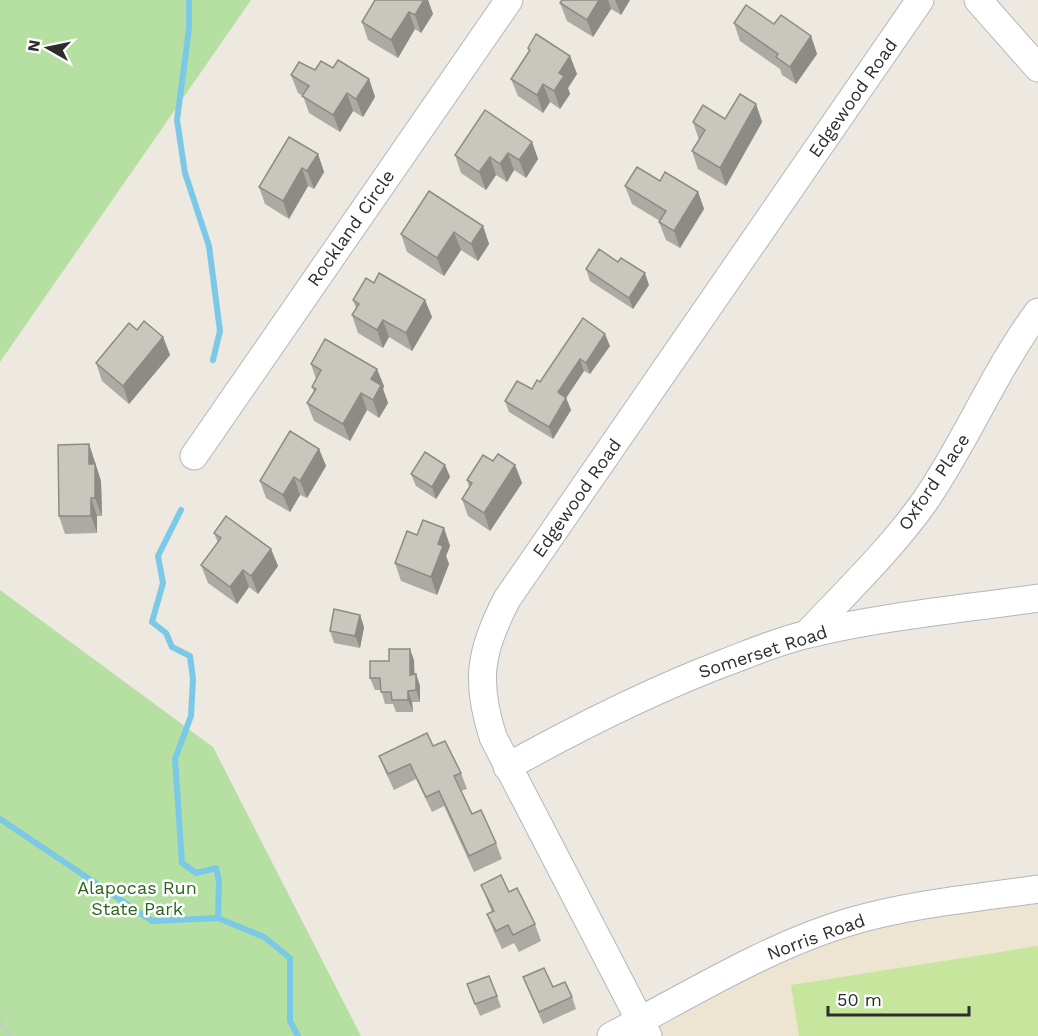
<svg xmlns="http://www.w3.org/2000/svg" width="1038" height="1036" font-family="'Work Sans',sans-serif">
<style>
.education{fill:#ede5d1}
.green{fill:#b5e0a1}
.pitch{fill:#c6e69d}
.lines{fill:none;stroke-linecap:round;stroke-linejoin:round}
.stream{stroke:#7bc9e7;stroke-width:6}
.minor-casing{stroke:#b3b6bf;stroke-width:29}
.path{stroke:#c8c8c8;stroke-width:4;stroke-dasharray:4.5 3;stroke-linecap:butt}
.minor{stroke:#fff;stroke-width:27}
.wall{fill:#adaaa3}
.shaded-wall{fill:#8d8b85}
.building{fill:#c9c6be;stroke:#8d8b85;stroke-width:1.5}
.labels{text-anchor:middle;stroke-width:5;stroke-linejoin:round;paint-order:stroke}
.street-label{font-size:18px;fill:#2d2d2d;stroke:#fff}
.park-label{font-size:18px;fill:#2d6620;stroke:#fff}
</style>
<rect width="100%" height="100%" fill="#ede8e0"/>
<path class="education" d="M1038,889v147h-390l-8,-15 121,-64z"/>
<g class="green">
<path d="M0,0h251l-251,362z"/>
<path d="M0,590l213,157 148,289h-361z"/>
</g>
<path class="pitch" d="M1038,946v90h-239l-8,-51z"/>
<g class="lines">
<g class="stream">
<path d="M189,0v29l-12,91 8,53 24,73 11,85 -7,29"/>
<path d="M181,510l-23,46 5,27 -11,39 14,11 6,14 18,9 3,23 -2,37 -16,43 7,104 14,10 20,-5 3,13 -1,37"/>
<path d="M0,819l152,102 66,-3 46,19 26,21v63l8,15"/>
</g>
<defs>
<g id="minor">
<path d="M978,0l60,68"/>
<path d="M194,456l315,-456"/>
<path d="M807,634c40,-43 84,-85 118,-133 42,-61 69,-130 113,-189"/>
<path d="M507,767c70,-39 141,-75 217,-104 27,-10 56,-23 85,-29 75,-18 153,-25 229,-36"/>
<path d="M611,1036c77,-40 155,-89 238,-114 61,-18 126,-24 189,-33"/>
<path d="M648,1036l-155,-299c-18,-56 -13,-86 14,-138l413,-599"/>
</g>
</defs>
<use href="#minor" class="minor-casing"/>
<path class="path" d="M0,1022l11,14"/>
<use href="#minor" class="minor"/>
</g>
<g class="wall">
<path d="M424,0h4l5,14 -12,19 -6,-4 -17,29 -30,-18 -6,-18z"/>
<path d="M562,0h68l-9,15 -10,-6 -18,28 -26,-16 -7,-18z"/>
<path d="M734,23l40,1 37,12 6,18 -21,30 -14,-9 -2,-6 -40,-28z"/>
<path d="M528,48l42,8 7,18 -9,14 2,6 -10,15 -10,-7 -7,11 -25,-17 -7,-17 18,-27z"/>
<path d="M333,68l36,11 6,18 -12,20 -10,-6 -13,21 -31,-19 -6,-17 -5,-3 -7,-18 24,-5z"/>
<path d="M756,104l6,18 -36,64 -28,-17 -6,-18 7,-11 -6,-18 32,-3z"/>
<path d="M532,142l6,17 -12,19 -12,-8 -7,12 -11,-7 -10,15 -25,-17 -6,-18z"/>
<path d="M318,154l6,18 -10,17 -6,-3 -19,33 -24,-15 -6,-17z"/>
<path d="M660,181l38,11 6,17 -24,39 -14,-8 -7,-18 1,-1 -28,-17 -7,-18z"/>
<path d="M483,226l6,18 -11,17 -17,-11 -17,26 -37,-24 -6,-18z"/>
<path d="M618,262l31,23 -16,24 -43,-28 -4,-12z"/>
<path d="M374,283l51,17 7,17 -20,34 -23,-14 -6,11 -25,-15 -6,-18 4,-7 -3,-8z"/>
<path d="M583,318l27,28 -20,28 -6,-3 -18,27 5,12 -18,29 -44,-27 -4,-11 27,-12 8,-7z"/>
<path d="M137,330l26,7 7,18 -41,49 -27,-23 -6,-18z"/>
<path d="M311,364l73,22 -1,3 5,14 -9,15 -12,-8 -17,31 -36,-20 -7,-18 7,-11 -2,-5 4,-8z"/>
<path d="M89,444l12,37 1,35h-5v17l-32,1 -6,-18z"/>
<path d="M319,449l7,17 -19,32 -7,-3 -10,17 -24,-14 -6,-17z"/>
<path d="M493,461l22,4 7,18 -32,48 -22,-15 -6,-17 7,-12 -2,-7z"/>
<path d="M445,465l5,12 -14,22 -20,-13 -5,-12z"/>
<path d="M444,528l6,18 -4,10 3,8 -12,31 -36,-14 -6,-18 22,-28z"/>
<path d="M214,533l57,16 7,17 -20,28 -9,-7 -12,17 -29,-21 -7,-18 17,-22z"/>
<path d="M360,615l4,12 -4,21 -26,-5 -4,-12z"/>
<path d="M414,660v14h2l4,12v16h-8l1,10h-17l-3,-8h-8l-4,-14h-6l-5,-12z"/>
<path d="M433,746l28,27 6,16 -6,2 11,23 24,29 6,16 -28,13 -30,-66 -12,6 -16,-33 -22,11 -9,-19 -6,-15z"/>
<path d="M481,885l28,7 26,32 6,17 -22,11 -5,-9 -12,6 -8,-17 -7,-18 5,-2z"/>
<path d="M523,977l30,10 19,10 4,12 -33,15z"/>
<path d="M467,984l30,12 4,11 -21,9z"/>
</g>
<g class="shaded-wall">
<path d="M424,0h4l5,14 -12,19 -6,-18z"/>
<path d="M599,0h9l3,9 -18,28 -6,-17z"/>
<path d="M615,0h15l-9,15z"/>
<path d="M409,12l6,17 -17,29 -7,-18z"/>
<path d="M811,36l6,18 -21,30 -6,-17z"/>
<path d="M570,56l7,18 -9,14 2,6 -10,15 -6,-18 5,-18z"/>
<path d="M369,79l6,18 -12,20 -7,-18z"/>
<path d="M543,84l7,18 -7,11 -6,-18z"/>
<path d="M347,93l6,18 -13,21 -7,-17z"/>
<path d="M756,104l6,18 -36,64 -6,-18z"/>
<path d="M532,142l6,17 -12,19 -7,-18z"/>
<path d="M508,153l6,17 -7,12 -7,-18z"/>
<path d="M318,154l6,18 -10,17 -7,-18z"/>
<path d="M490,157l6,18 -10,15 -7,-18z"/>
<path d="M302,168l6,18 -19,33 -6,-18z"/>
<path d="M698,192l6,17 -24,39 -6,-17z"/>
<path d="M483,226l6,18 -11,17 -7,-17z"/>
<path d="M454,232l7,18 -17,26 -7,-18z"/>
<path d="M645,273l4,12 -16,24 -4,-11z"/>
<path d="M425,300l7,17 -20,34 -6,-18z"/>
<path d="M383,320l6,17 -6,11 -6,-18z"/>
<path d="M605,334l5,12 -20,28 -4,-11z"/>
<path d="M163,337l7,18 -41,49 -6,-18z"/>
<path d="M580,359l4,12 -22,33 -4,-12z"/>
<path d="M377,369l7,17 -1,3 5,14 -9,15 -6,-18 -2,-21z"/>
<path d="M361,393l6,17 -17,31 -7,-17z"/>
<path d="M566,398l5,12 -18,29 -4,-12z"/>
<path d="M89,444l12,37 1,35 -7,-18 -6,-34z"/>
<path d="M319,449l7,17 -19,32 -7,-17z"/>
<path d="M445,465l5,12 -14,22 -4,-12z"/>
<path d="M515,465l7,18 -32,48 -6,-18z"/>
<path d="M294,477l6,18 -10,17 -7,-17z"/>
<path d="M91,498l6,18v17l-6,-17z"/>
<path d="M444,528l6,18 -4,10 3,8 -12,31 -6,-18 7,-33z"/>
<path d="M271,549l7,17 -20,28 -7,-18z"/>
<path d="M243,570l6,17 -12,17 -7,-17z"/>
<path d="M360,615l4,12 -4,21 -5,-12z"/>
<path d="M410,649l4,11 1,26 -5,-11z"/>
<path d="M416,674l4,12v16l-4,-12z"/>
<path d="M408,691l4,11 1,10 -5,-12z"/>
</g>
<g class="building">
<path d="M375,0h49l-9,15 -6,-3 -18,28 -29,-18z"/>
<path d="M562,0h37l-12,20 -27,-17z"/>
<path d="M746,5l28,19 7,-9 30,21 -21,31 -14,-10 2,-3 -44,-31z"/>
<path d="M536,34l34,22 -11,17 5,3 -10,15 -11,-7 -6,11 -26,-16 19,-29 -2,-2z"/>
<path d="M338,60l31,19 -13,20 -9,-6 -14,22 -31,-19 7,-10 -18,-11 8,-13 16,8 6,-9 12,7z"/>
<path d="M740,94l16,10 -36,64 -28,-17 13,-21 -12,-8 10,-17 22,14z"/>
<path d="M485,110l47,32 -13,18 -11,-7 -8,11 -10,-7 -11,15 -24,-17z"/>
<path d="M289,137l29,17 -11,17 -5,-3 -19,33 -24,-14z"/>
<path d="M637,167l23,14 5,-9 33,20 -24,39 -15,-9 7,-11 -41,-25z"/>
<path d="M429,191l54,35 -12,18 -17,-12 -17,26 -36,-24z"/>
<path d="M599,249l19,13 3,-4 24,15 -16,25 -43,-29z"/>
<path d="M379,273l46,27 -19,33 -23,-13 -6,10 -25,-15 7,-11 -6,-4 13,-22 8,5z"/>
<path d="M583,318l22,16 -19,29 -6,-4 -22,33 8,6 -17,29 -44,-26 12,-20 15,8 5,-9 3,2z"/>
<path d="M144,321l19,16 -40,49 -27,-23 33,-40 8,7z"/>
<path d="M325,339l52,30 -6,10 10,6 -8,15 -12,-7 -18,31 -36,-21 9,-14 -4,-2 9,-17 -10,-6z"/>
<path d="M290,431l29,18 -19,32 -6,-4 -11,18 -23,-14z"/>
<path d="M89,444v20h6v34h-4v18h-32l-1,-71z"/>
<path d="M425,452l20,13 -13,22 -21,-13z"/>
<path d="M498,454l17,11 -31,48 -22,-14 10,-16 -5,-3 16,-25 10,6z"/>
<path d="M226,516l45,33 -20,27 -8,-6 -13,17 -29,-22 20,-27 -7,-5z"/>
<path d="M423,520l21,8 -6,16 5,2 -12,31 -36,-14 12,-32 10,4z"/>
<path d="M334,609l26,6 -5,21 -25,-5z"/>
<path d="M389,649h21v26l6,-1v16l-8,1v9h-16l-1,-8h-10l-1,-14h-10v-17h19z"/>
<path d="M427,733l6,13 12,-5 16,32 -7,3 18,38 9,-4 15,33 -27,13 -30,-65 -13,6 -16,-33 -22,10 -9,-18z"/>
<path d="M501,875l8,17 8,-4 18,36 -22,11 -5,-10 -12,6 -9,-17 7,-3 -13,-26z"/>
<path d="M544,968l9,19 12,-5 7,15 -33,15 -16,-35z"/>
<path d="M489,976l8,20 -22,8 -8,-20z"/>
</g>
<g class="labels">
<g class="street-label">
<text transform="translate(853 98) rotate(-55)" y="6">Edgewood Road</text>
<text transform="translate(351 228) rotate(-55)" y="6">Rockland Circle</text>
<text transform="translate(934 482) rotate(-56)" y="6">Oxford Place</text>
<text transform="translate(577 498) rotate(-55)" y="6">Edgewood Road</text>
<text transform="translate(763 652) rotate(-18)" y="6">Somerset Road</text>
<text transform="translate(816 937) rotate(-20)" y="6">Norris Road</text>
</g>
<g class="park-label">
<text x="137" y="894">Alapocas Run<tspan x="137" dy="21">State Park</tspan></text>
</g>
</g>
<g transform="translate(48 48) rotate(279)" stroke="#ffffff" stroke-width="4.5" paint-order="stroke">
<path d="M0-4.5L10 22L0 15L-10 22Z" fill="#2d2d2d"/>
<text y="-9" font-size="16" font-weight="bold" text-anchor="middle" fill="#2d2d2d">N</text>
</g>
<path d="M828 1006v9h141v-9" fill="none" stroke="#2d2d2d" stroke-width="3"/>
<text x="837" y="1006" font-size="18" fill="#2d2d2d" stroke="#ffffff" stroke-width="4.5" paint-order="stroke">50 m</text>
</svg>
